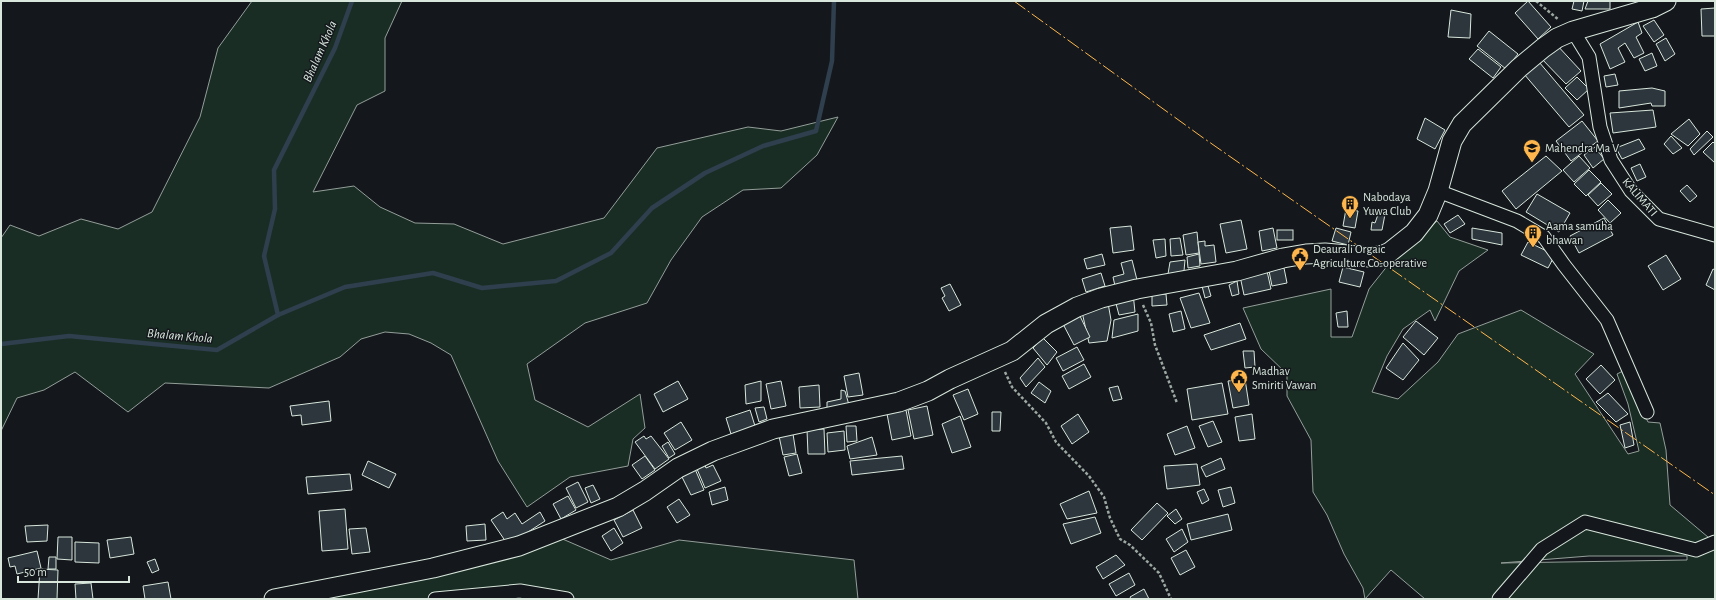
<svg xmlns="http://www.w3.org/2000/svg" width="1716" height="600" font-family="'Alegreya Sans',sans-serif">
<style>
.green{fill:#1a2d24;stroke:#939e99;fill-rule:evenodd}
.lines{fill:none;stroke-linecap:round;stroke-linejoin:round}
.stream{stroke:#2f3f4d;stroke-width:4.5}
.building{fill:#2c363c;stroke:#d8e6dc}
.street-casing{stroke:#d8e6dc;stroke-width:15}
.secondary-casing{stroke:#d8e6dc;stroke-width:21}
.path{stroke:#9da8a2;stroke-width:2.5;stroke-dasharray:3 2;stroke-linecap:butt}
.street{stroke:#14181c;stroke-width:13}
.secondary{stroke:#14181c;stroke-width:19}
.power{stroke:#ffb74d;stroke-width:1;stroke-dasharray:14 3 2 3;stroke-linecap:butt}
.labels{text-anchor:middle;stroke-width:3;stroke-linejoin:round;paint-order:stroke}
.poi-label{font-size:12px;fill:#d8e6dc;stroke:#14181c;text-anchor:start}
.street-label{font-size:12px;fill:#d8e6dc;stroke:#14181c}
.water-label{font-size:13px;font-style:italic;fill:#d8e6dc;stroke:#14181c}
</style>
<rect width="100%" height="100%" fill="#14181c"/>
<g class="green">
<path d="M252,1h150l-17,37v53l-28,14 -44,87 41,-6 26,21 35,16 39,1 49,20 101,-26 53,-70 91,-21 33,4 57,-14 -21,38 -36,33 -38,2 -41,27 -31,43 -24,43 -62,20 -58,41 8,36 53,27 52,-33 5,34 -12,11 -5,27 -58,11 -43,30 -29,-46 -47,-106 -20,-12 -22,-9 -24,-2 -24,7 -21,18 -71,31 -104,-5 -37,29 -53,-40 -31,18 -27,8 -16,33v-193l9,-13 29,11 42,-17 37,10 34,-17 48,-95 18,-69z"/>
<path d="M1437,221l13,16 38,13 -29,21 -24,50 -5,-11 -27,19 -16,27 -15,36 26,7 40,-37 20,-28 63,-24 73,44 -19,20 53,80 11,-3 -11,-47 -11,-30 6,-3 25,51 12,1 6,27 4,55 45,38v56h-290l-34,-29 -26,29 -2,-11 -19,-34 -17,-39 -14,-23 -2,-52 -24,-44v-22l-26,-25 -18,-41 88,-19v48h21l17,-48 27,-34zM1589,556h98v4l-186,3z"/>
<path d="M551,534l60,26 68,-20 175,20 4,39h-538z"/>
</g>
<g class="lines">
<g class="stream">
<path d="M278,315l67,-28 88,-14 49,15 74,-7 55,-28 41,-45 53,-35 58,-27 53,-15 16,-70 2,-60"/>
<path d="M1,344l68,-8 148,14 61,-35 -14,-59 11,-47 -1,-39 61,-122 17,-47"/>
</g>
</g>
<g class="building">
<path d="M1528,1l23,26 -13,12 -23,-26z"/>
<path d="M1574,1h10l-2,10 -10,-2z"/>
<path d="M1588,1h22v8h-25z"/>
<path d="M1715,8v28h-13l-1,-27z"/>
<path d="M1451,10l20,4 -1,24 -22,-1z"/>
<path d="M1654,20l10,15 -10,7 -11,-16z"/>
<path d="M1638,22l4,11 -6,4 8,16 -10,5 -9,-15 -7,5 7,14 -15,7 -10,-25z"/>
<path d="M1489,31l29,23 -12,15 -29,-23z"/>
<path d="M1666,38l9,16 -10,7 -9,-17z"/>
<path d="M1555,43l26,28 -15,13 -26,-27z"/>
<path d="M1478,49l23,18 -8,11 -24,-19z"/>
<path d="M1652,53l5,13 -12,5 -6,-12z"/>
<path d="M1539,62l45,53 -15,12 -45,-53z"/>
<path d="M1615,74l3,11 -12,2 -2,-11z"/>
<path d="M1577,77l12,12 -12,11 -12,-12z"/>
<path d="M1652,88l13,3v15h-13l-1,-3 -32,5v-17z"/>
<path d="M1653,110l3,17 -43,6 -3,-20z"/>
<path d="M1425,118l20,12 -10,19 -18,-10z"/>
<path d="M1689,119l11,15 -12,12 -17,-12z"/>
<path d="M1582,121l16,20 -27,20 -15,-20z"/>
<path d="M1707,131l6,6 -19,18 -4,-6z"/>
<path d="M1671,136l11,12 -9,6 -9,-10z"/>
<path d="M1639,139l6,10 -23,10 -6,-11z"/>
<path d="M1713,142l2,2v19l-12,-11z"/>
<path d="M1595,147l9,12 -11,9 -9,-13z"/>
<path d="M1546,156l16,15 -46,38 -14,-18z"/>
<path d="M1579,156l11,12 -16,14 -11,-12z"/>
<path d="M1640,164l6,13 -9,4 -6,-13z"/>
<path d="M1589,170l12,12 -15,14 -12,-12z"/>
<path d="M1601,183l11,11 -14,12 -10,-11z"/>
<path d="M1687,185l10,11 -7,6 -10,-11z"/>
<path d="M1537,194l33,19 -11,19 -33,-20z"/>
<path d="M1608,200l13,13 -11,10 -12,-13z"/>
<path d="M1346,209l12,2 -3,17 -12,-2z"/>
<path d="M1380,209h6l-4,21h-11l1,-8 3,1z"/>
<path d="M1458,215l7,9 -15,9 -6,-9z"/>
<path d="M1604,218l9,17 -34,18 -9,-17z"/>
<path d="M1241,220l6,29 -21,4 -6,-29z"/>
<path d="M1131,226l3,24 -21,3 -3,-25z"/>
<path d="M1273,228l4,20 -15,3 -3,-20z"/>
<path d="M1336,228l15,4 -3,13 -16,-4z"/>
<path d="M1472,228l30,5v12l-30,-6z"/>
<rect x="1277" y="230" width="16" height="10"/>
<path d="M1197,232l2,21 -13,2 -3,-20z"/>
<path d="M1180,238l3,17 -12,1 -1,-17z"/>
<path d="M1165,239l1,17 -10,2 -3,-18z"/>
<path d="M1205,241v5l9,-1 2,17 -15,2 -3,-22z"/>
<path d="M1528,242l27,13 -7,13 -27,-13z"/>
<path d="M1102,254l3,11 -18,4 -3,-10z"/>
<path d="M1199,254l1,12 -12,2 -1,-11z"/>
<path d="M1666,255l15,24 -18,11 -15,-24z"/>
<path d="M1132,260l5,20 -22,6 -2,-9 11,-3 -3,-11z"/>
<path d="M1185,260l-1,11 -16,3 2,-12z"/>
<path d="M1343,267l21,5 -4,15 -21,-5z"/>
<path d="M1284,268l3,15 -15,3 -3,-15z"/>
<path d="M1713,269l2,1v20l-9,-5z"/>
<path d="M1267,271l4,18 -27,6 -4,-19z"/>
<path d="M1101,273l4,13 -19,6 -4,-13z"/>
<path d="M1237,281l2,13 -7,2 -3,-11z"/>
<path d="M950,284l11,21 -12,6 -7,-13 3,-2 -4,-8z"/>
<path d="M1202,286h6l3,10 -6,2z"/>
<path d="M1133,293l2,19 -16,3 -4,-15z"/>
<path d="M1199,293l11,30 -19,5 -11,-30z"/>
<path d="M1166,294l1,11 -15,1v-11z"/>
<path d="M1108,303l3,17 -4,21 -18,2 -7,-31z"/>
<path d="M1181,311l4,18 -12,3 -4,-18z"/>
<path d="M1347,311l1,16h-10l-2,-14z"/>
<path d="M1138,314v17l-26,7 2,-18z"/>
<path d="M1080,316l10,21 -16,8 -11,-21z"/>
<path d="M1416,321l22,17 -14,17 -21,-18z"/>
<path d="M1240,323l6,16 -35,11 -7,-15z"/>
<path d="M1043,338l14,14 -10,13 -14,-17z"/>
<path d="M1403,343l16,17 -16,20 -17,-12z"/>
<path d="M1077,347l7,13 -21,11 -7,-13z"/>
<path d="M1243,351h11l1,16 -10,1z"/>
<path d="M1038,358l7,9 -19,20 -6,-9z"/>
<path d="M1084,364l7,13 -22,12 -7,-13z"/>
<path d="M1601,365l14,15 -15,14 -14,-15z"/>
<path d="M859,373l4,22 -15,2 -4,-21z"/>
<path d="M1245,379l4,26 -16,3 -5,-27z"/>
<path d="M678,381l10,18 -25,13 -9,-18z"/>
<path d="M761,381v20l-15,3 -1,-19z"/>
<path d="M781,381l5,25 -15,3 -5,-25z"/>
<path d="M1039,382l12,9 -6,12 -14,-10z"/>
<path d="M1222,383l6,31 -36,6 -5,-31z"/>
<path d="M819,385l1,22 -20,1 -1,-21z"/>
<path d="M1118,386l4,13 -9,2 -4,-13z"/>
<path d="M968,389l10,25 -14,6 -11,-25z"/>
<path d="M841,390l4,1 4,14 -22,4v-7l14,-3z"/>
<path d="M1608,393l20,21 -12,8 -20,-20z"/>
<path d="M329,401l2,20 -29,4 -1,-10 -9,1 -2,-10z"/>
<path d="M927,406l6,29 -19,4 -6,-29z"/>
<path d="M764,407l3,12 -8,3 -4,-14z"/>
<path d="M750,410l5,16 -24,8 -5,-16z"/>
<path d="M906,410l5,26 -19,4 -5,-26z"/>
<path d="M992,412h9l-1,19h-8z"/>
<path d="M1078,414l11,18 -17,12 -11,-18z"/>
<path d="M1252,414l3,25 -16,2 -4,-24z"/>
<path d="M960,416l11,31 -19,6 -10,-29z"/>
<path d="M1213,421l9,21 -14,5 -9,-21z"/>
<path d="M681,422l11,18 -17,10 -11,-17z"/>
<path d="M1630,422l4,23 -9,3 -5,-23z"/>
<path d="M846,426h10l1,15 -10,1z"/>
<path d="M1187,426l8,22 -20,7 -8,-21z"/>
<path d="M824,429l1,25h-17l-1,-24z"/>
<path d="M844,431l1,19 -17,2 -1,-19z"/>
<path d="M793,434l3,19 -13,2 -4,-19z"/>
<path d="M644,436l2,3 5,-3 18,23 -14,10 -20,-27z"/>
<path d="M872,437l5,18 -27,4 -3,-13z"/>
<path d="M668,442l7,12 -6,4 -7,-12z"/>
<path d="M797,454l5,19 -13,3 -5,-19z"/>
<path d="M645,456l10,14 -13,9 -10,-14z"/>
<path d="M902,456l2,13 -52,6 -2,-14z"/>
<path d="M1221,458l4,11 -19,8 -5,-10z"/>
<path d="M368,461l28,13 -7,14 -27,-13z"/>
<path d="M1197,464l3,21 -33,4 -3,-23z"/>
<path d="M705,465l1,3 7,-3 8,16 -16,7 -8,-19z"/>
<path d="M695,469l9,21 -13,5 -10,-20z"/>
<path d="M350,474l2,16 -44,4 -2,-17z"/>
<path d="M578,482l10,20 -12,6 -10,-20z"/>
<path d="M593,485l7,14 -9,4 -6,-15z"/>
<path d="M725,487l3,13 -16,5 -3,-13z"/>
<path d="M1231,487l4,16 -12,4 -5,-17z"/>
<path d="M1204,489l5,11 -7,4 -5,-12z"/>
<path d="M1089,491l8,22 -30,6 -7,-15z"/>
<path d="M568,496l8,14 -15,9 -8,-15z"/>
<path d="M679,499l11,16 -13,8 -10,-16z"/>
<path d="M1157,503l11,10 -26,27 -11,-10z"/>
<path d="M345,509l3,40 -26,2 -3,-40z"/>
<path d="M1176,509l6,10 -7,5 -8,-8z"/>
<path d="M633,510l9,18 -19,9 -9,-17z"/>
<path d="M503,512l4,7 8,-6 7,11 18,-12 5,9 -37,24 -17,-25z"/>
<path d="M1228,514l4,16 -41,10 -4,-16z"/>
<path d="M1095,517l6,16 -30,11 -8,-20z"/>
<path d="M485,524l1,16 -19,1 -1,-15z"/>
<path d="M48,525l-1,16 -20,1 -2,-16z"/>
<path d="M366,528l4,24 -18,2 -3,-25z"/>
<path d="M614,528l9,15 -12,8 -9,-15z"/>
<path d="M1182,529l6,13 -14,10 -8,-13z"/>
<path d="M58,537h14v23l-15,-1z"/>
<path d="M131,537l3,17 -24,4 -3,-18z"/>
<path d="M75,542l24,1v20l-24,-1z"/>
<path d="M1186,550l9,17 -15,8 -9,-17z"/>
<path d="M37,551l4,17 -24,6 -2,-8 -5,1 -2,-9z"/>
<path d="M1116,555l9,10 -22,14 -7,-12z"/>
<path d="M49,557h7v12h-8z"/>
<path d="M155,559l4,11 -7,3 -5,-11z"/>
<path d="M40,569l18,1 -1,29h-19z"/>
<path d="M1129,573l6,12 -19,11 -7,-12z"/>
<path d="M168,582l3,17h-26l-2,-13z"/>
<path d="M91,583l2,16h-17l-1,-15z"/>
<path d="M1144,589l5,10h-18l-1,-2z"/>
</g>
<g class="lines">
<defs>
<g id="street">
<path d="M1573,31l16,26 11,70 11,33 20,31 28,28 56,16"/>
<path d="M1438,191l79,30 27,16 20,28 43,55 40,92"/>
<path d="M435,599l85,-8 47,8"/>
<path d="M1499,599l43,-50 43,-27 111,28 19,-8"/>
</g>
<path id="secondary" d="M274,599l159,-31 86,-22 99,-39 27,-16 33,-23 35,-17 60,-22 126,-27 29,-11 22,-12 62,-28 34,-27 31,-17 24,-9 36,-9 100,-18 46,-13 23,-4 19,-1 44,4 12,-1 9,-4 24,-19 14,-18 10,-24 14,-50 10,-17 57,-56 24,-20 14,-10 16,-7 79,-23 14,-7"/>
</defs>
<use href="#street" class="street-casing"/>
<use href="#secondary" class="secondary-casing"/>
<g class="path">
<path d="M1536,1l23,19"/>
<path d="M1143,305l8,18 4,22 22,58"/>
<path d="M1005,372l7,15 34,36 10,19 33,34 15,21 6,21 10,21 10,6 29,28 12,26"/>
</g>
<use href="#street" class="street"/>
<use href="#secondary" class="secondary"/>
<path class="power" d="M1014,1l188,136 513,358"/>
</g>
<defs>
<symbol id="school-pin" viewBox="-11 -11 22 30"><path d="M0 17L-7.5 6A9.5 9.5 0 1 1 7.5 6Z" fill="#ffb74d" stroke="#14181c"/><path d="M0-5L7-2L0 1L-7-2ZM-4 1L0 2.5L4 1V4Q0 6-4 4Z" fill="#111"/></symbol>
<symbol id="building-pin" viewBox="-11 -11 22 30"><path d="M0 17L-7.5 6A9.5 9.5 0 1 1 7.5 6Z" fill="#ffb74d" stroke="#14181c"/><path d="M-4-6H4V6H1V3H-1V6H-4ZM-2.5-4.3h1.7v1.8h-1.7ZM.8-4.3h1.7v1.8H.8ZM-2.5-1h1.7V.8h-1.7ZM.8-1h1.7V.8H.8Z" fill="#111"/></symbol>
<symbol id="civic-pin" viewBox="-11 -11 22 30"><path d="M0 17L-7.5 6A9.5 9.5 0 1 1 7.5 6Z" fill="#ffb74d" stroke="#14181c"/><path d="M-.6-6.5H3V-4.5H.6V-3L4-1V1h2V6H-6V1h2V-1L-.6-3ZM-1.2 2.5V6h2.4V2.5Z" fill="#111"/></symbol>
</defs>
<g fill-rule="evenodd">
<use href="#school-pin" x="1522" y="138" width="20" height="27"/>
<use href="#building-pin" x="1340" y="194" width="20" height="27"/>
<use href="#building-pin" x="1523" y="223" width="20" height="27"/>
<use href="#civic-pin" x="1290" y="246" width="20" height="27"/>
<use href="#civic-pin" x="1229" y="368" width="20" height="27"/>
</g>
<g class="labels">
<g class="poi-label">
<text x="1545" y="152">Mahendra Ma V</text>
<text x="1363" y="201">Nabodaya<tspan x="1363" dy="14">Yuwa Club</tspan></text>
<text x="1546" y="230">Aama samuha<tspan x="1546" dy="14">bhawan</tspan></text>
<text x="1313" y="253">Deaurali Orgaic<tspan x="1313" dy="14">Agriculture Co-operative</tspan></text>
<text x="1252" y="375">Madhav<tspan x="1252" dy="14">Smiriti Vawan</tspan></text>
</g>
<g class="street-label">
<text transform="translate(1640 197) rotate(49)" y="4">KALIMATI</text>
</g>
<g class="water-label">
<text transform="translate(319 51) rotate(-66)" y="5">Bhalam Khola</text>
<text transform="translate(180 335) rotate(5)" y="5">Bhalam Khola</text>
</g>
</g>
<rect width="1716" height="600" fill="none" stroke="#d8e6dc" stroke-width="4"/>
<path d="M18 576v6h111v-6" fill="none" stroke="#d8e6dc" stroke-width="2"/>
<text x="24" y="576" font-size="12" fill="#d8e6dc" stroke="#14181c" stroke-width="3" paint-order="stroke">50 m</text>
</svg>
